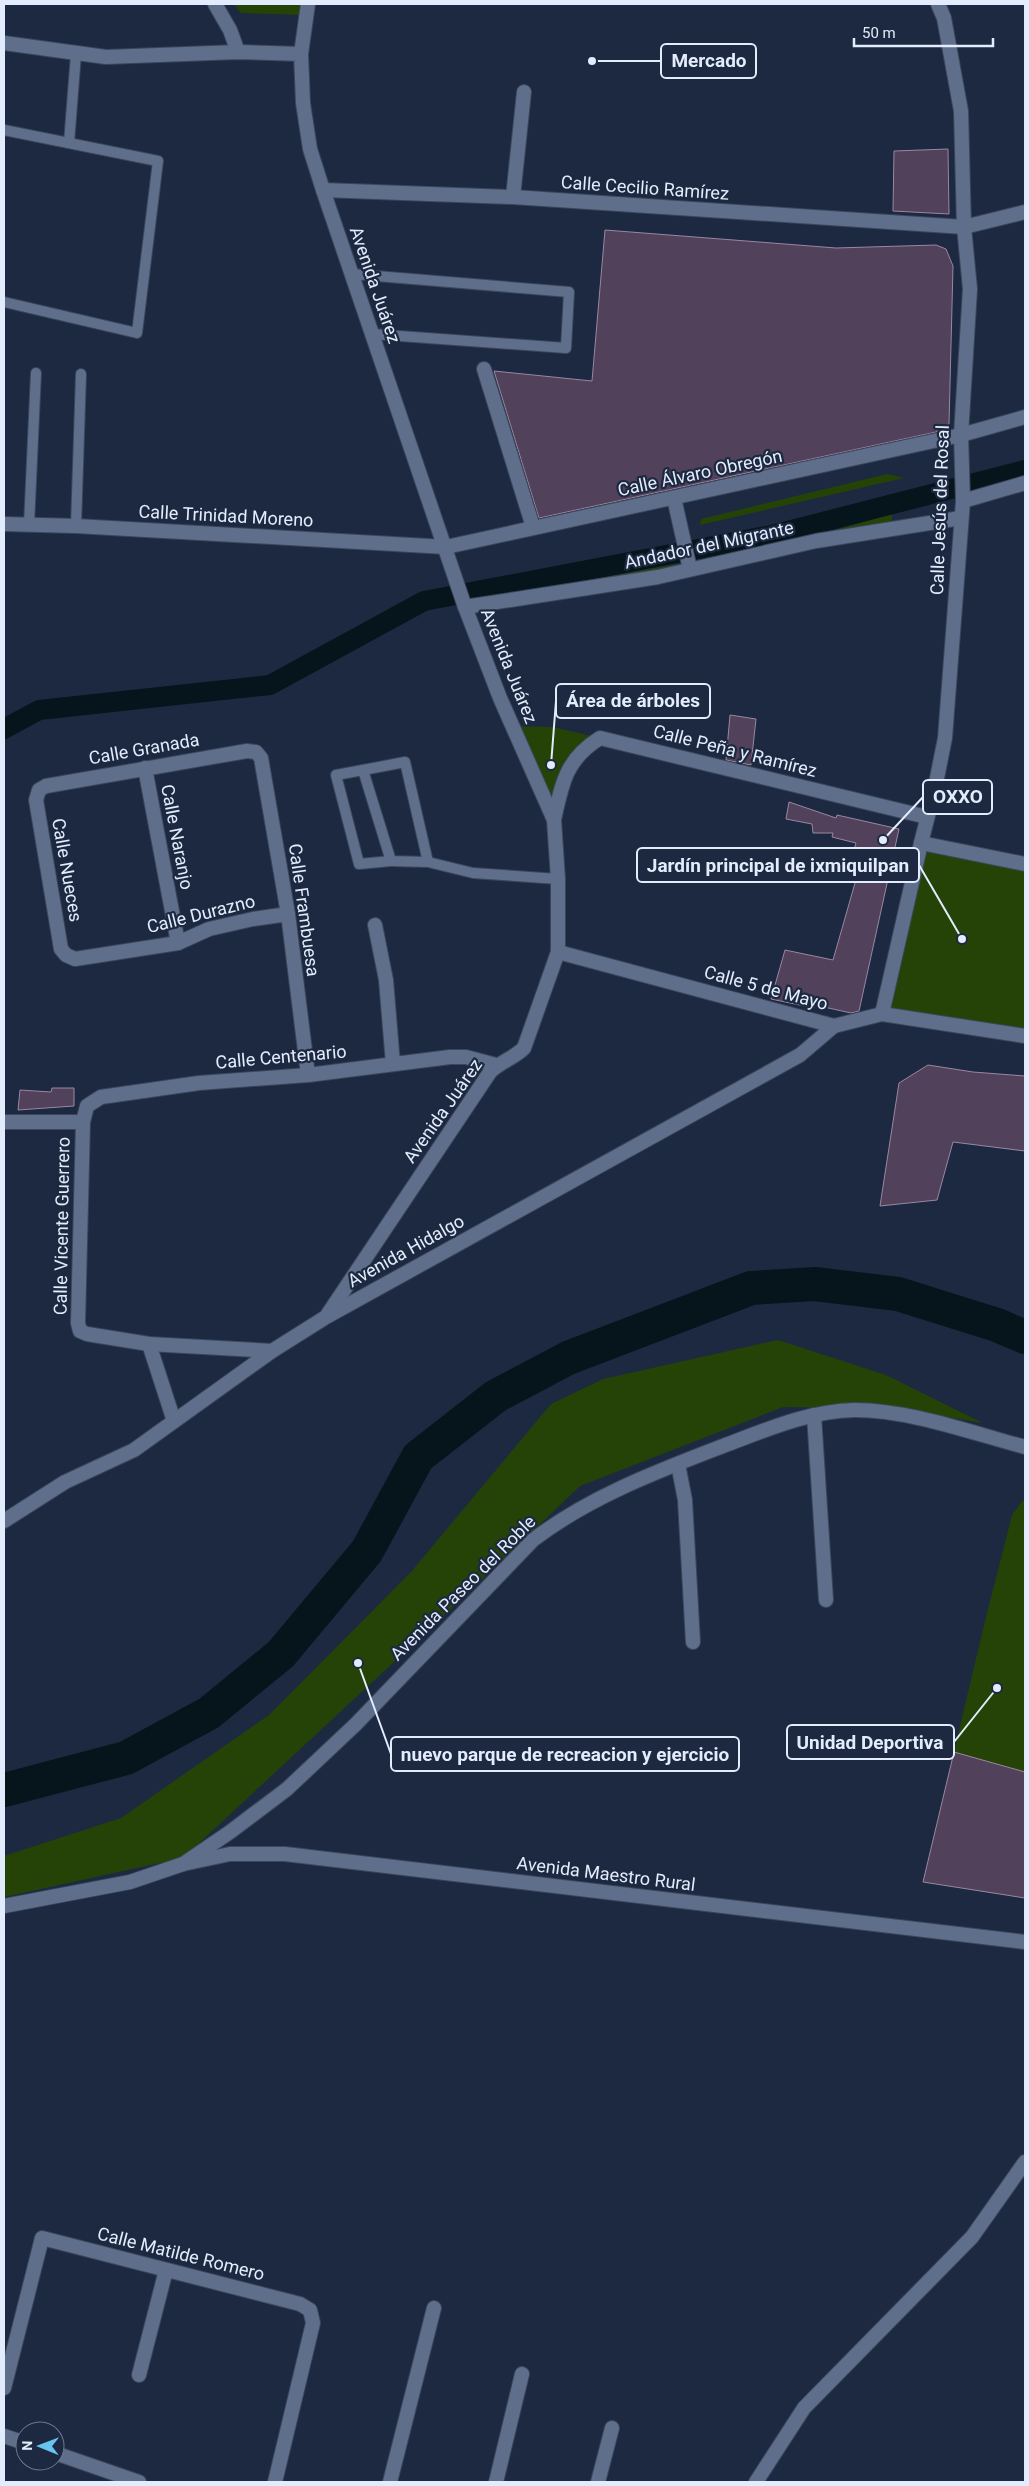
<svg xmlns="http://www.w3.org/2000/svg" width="1029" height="2486" font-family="Roboto,sans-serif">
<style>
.green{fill:#254306}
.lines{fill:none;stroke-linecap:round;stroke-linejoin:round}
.canal{stroke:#06151b;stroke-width:20}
.river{stroke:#06151b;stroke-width:34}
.building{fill:#52415a;stroke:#9a87a3}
.service-casing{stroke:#3b465a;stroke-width:12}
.pedestrian-casing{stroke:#3b465a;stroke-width:16}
.minor-casing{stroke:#3b465a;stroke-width:16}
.tertiary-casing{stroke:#3b465a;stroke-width:16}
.secondary-casing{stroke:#3b465a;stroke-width:16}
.service{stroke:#5f6f8b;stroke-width:10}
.pedestrian{stroke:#5f6f8b;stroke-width:14}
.minor{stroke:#5f6f8b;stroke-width:14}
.tertiary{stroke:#5f6f8b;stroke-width:14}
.secondary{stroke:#5f6f8b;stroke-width:14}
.labels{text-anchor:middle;stroke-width:4.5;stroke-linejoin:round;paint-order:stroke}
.street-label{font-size:18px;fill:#e3ecfc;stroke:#1c2941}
.leader{fill:none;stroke:#e3ecfc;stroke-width:2}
.callout-dot{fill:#e3ecfc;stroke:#1c2941;stroke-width:2}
.callout{fill:#1c2941;stroke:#e3ecfc;stroke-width:2}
.callout-label{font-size:19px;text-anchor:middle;font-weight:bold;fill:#e3ecfc}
</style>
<rect width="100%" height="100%" fill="#1c2941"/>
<g class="green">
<path d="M234,4h73v11l-66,-2z"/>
<path d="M887,474l17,4 -204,47 1,-6z"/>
<path d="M892,514v8l-67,17 -1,-6z"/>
<path d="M818,533l-1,6 -112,24v-6z"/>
<path d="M676,564l-1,7 -198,29z"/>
<path d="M513,726l40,1 47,11 -18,11 -28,71z"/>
<path d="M921,843l104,21v172l-143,-22z"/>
<path d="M778,1340l108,35 97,48 -83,-14 -117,-2 -203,79 -130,124 -267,248 -179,39v-41l117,-38 148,-103 142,-143 140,-168 52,-25z"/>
<path d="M1023,1500h2v398l-102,-16 61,-257 28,-110z"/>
</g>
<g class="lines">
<path class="canal" d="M4,729l35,-19 231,-25 154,-84 348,-66 253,-65"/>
<path class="river" d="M4,1790l122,-32 83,-45 72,-59 86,-103 51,-94 78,-61 72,-38 183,-70 64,-4 83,10 99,31 28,12"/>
</g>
<g class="building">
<path d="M948,149l1,65 -56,-3 1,-60z"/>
<path d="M605,230l231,18 100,-3 10,4 7,17 -4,158 -13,8 -397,86 -45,-147 98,10z"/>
<path d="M730,715l26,4 -5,46 -25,-5z"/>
<path d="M789,802l47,16 1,-3 62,14 -40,182 -8,2 -36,-8 -1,3 -43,-9 14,-49 48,10 24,-84 -10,-2 9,-31 -24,-6 1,-4h-20l-1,-9 -26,-5z"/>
<path d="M928,1065l45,7 52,4v75l-72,-9 -16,58 -57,6 19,-123z"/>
<path d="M52,1088h22v18l-56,4 2,-20 31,2z"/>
<path d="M954,1752l71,20v126l-102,-16z"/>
</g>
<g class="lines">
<defs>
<g id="service">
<path d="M4,130l154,31 -21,172 -133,-31"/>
<path d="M69,143l7,-89"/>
<path d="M352,274l217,18 -3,56 -194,-14"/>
<path d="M29,525l7,-152"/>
<path d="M76,526l5,-152"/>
<path d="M363,770l-27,5 23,89 32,-3"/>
<path d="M428,862l-23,-100 -42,8 28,91 37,1 45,11 85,6"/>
</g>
<path id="pedestrian" d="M484,369l49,158"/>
<g id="minor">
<path d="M215,4l15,26 8,22"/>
<path d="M323,190l190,7 451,30 61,-15"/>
<path d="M513,197l11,-105"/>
<path d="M674,498l16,71"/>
<path d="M963,501l62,-18"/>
<path d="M4,524l72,2 370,21 515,-112 64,-18"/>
<path d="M465,607l193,-30 158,-36 145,-23"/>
<path d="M145,768l33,175"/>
<path d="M554,820c8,-37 12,-61 46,-82l327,79"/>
<path d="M921,843l104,21"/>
<path d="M288,914l-35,5 -44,10 -31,14 -103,16 -9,-4 -5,-6 -25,-149 3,-10 7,-4 201,-35 9,1 5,6 27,156 20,161"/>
<path d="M375,925l11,55 7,84"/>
<path d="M4,1122h79"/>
<path d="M149,1344l25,77"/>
<path d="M272,1351l-123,-7 -62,-10 -7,-3 -2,-8 5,-201 4,-16 14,-9 98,-14 109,-8 142,-18h16l30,8"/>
<path d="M814,1415l12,185"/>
<path d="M678,1464l7,36 8,142"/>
<path d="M183,1864l47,-10h55l740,88"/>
<path d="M139,2375l27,-105"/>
<path d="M4,2388l38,-150 258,66 10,6 3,13 -38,159"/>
<path d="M4,2436l21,7"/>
<path d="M55,2453l84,29"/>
<path d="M390,2482l44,-174"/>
<path d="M496,2482l26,-108"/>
<path d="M598,2482l14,-54"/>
<path d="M756,2482l48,-74 168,-171 53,-75"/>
</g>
<g id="tertiary">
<path d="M301,54l7,-50"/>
<path d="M882,1014l39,-171 14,-55 10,-50 18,-237 -2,-66 9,-146 -6,-62 -3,-116 -17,-93 -6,-14"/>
<path d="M328,1314l162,-242c10,-10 24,-14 34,-24l34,-96"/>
<path d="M4,1521l61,-39 69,-32 138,-99 54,-34 474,-262 34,-29"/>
<path d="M4,1906l126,-24 53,-18 47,-32 57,-43 69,-65 177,-184c56,-43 125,-69 190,-94 43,-16 85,-35 132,-36 55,0 117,23 170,37"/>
</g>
<path id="secondary" d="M4,43l102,14 132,-5 63,2 2,49 7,46 13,41 142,417 35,91 54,122 4,59v73l276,74 48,-12 143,22"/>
</defs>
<use href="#service" class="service-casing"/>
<use href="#pedestrian" class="pedestrian-casing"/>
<use href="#minor" class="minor-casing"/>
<use href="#tertiary" class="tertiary-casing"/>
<use href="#secondary" class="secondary-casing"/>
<use href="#service" class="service"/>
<use href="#pedestrian" class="pedestrian"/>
<use href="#minor" class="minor"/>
<use href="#tertiary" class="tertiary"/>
<use href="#secondary" class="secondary"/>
</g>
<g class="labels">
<g class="street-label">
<text transform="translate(645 188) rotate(4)" y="6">Calle Cecilio Ramírez</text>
<text transform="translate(375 285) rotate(71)" y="6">Avenida Juárez</text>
<text transform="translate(700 473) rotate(-12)" y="6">Calle Álvaro Obregón</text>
<text transform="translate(940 510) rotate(-88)" y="6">Calle Jesús del Rosal</text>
<text transform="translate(226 516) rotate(3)" y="6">Calle Trinidad Moreno</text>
<text transform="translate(709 545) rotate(-12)" y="6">Andador del Migrante</text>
<text transform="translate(509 666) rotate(68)" y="6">Avenida Juárez</text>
<text transform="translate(144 749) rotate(-10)" y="6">Calle Granada</text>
<text transform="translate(735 751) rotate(14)" y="6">Calle Peña y Ramírez</text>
<text transform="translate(177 837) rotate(79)" y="6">Calle Naranjo</text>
<text transform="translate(67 870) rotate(80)" y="6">Calle Nueces</text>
<text transform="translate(304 910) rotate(82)" y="6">Calle Frambuesa</text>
<text transform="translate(201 914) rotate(-14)" y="6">Calle Durazno</text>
<text transform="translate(766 988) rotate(15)" y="6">Calle 5 de Mayo</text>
<text transform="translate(281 1057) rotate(-5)" y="6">Calle Centenario</text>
<text transform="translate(443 1111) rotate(-55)" y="6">Avenida Juárez</text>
<text transform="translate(62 1226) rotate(-89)" y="6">Calle Vicente Guerrero</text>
<text transform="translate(406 1251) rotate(-29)" y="6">Avenida Hidalgo</text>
<text transform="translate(463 1588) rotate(-45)" y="6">Avenida Paseo del Roble</text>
<text transform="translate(606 1874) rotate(7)" y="6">Avenida Maestro Rural</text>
<text transform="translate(181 2254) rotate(14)" y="6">Calle Matilde Romero</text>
</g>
</g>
<path class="leader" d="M592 61L661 61M551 765L556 701M883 840L923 797M962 939L919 865M997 1688L954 1742M358 1663L391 1754"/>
<g class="callout-dot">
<circle cx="592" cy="61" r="5"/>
<circle cx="551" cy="765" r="5"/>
<circle cx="883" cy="840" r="5"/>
<circle cx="962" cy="939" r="5"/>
<circle cx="997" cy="1688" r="5"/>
<circle cx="358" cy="1663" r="5"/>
</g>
<g class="callout">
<rect x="661" y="44" width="95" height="34" rx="5"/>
<rect x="556" y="684" width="154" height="34" rx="5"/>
<rect x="923" y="780" width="69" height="34" rx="5"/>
<rect x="637" y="848" width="282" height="34" rx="5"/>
<rect x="787" y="1725" width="167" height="34" rx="5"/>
<rect x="391" y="1737" width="348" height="34" rx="5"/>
</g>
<g class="callout-label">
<text x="709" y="67">Mercado</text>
<text x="633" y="707">Área de árboles</text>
<text x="958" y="803">OXXO</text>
<text x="778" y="872">Jardín principal de ixmiquilpan</text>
<text x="870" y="1749">Unidad Deportiva</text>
<text x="565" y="1761">nuevo parque de recreacion y ejercicio</text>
</g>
<rect width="1029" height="2486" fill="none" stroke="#e3ecfc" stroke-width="10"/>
<g transform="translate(40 2446) rotate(271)"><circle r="24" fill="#1c2941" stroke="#6c778c"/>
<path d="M0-4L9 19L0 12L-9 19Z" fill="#68c4f0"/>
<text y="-8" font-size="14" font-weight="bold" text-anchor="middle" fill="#e3ecfc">N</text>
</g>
<path d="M854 38v8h139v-8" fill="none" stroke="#e3ecfc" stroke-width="2.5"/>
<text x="862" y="38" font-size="15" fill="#e3ecfc" stroke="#1c2941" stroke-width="4" paint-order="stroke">50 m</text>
</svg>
